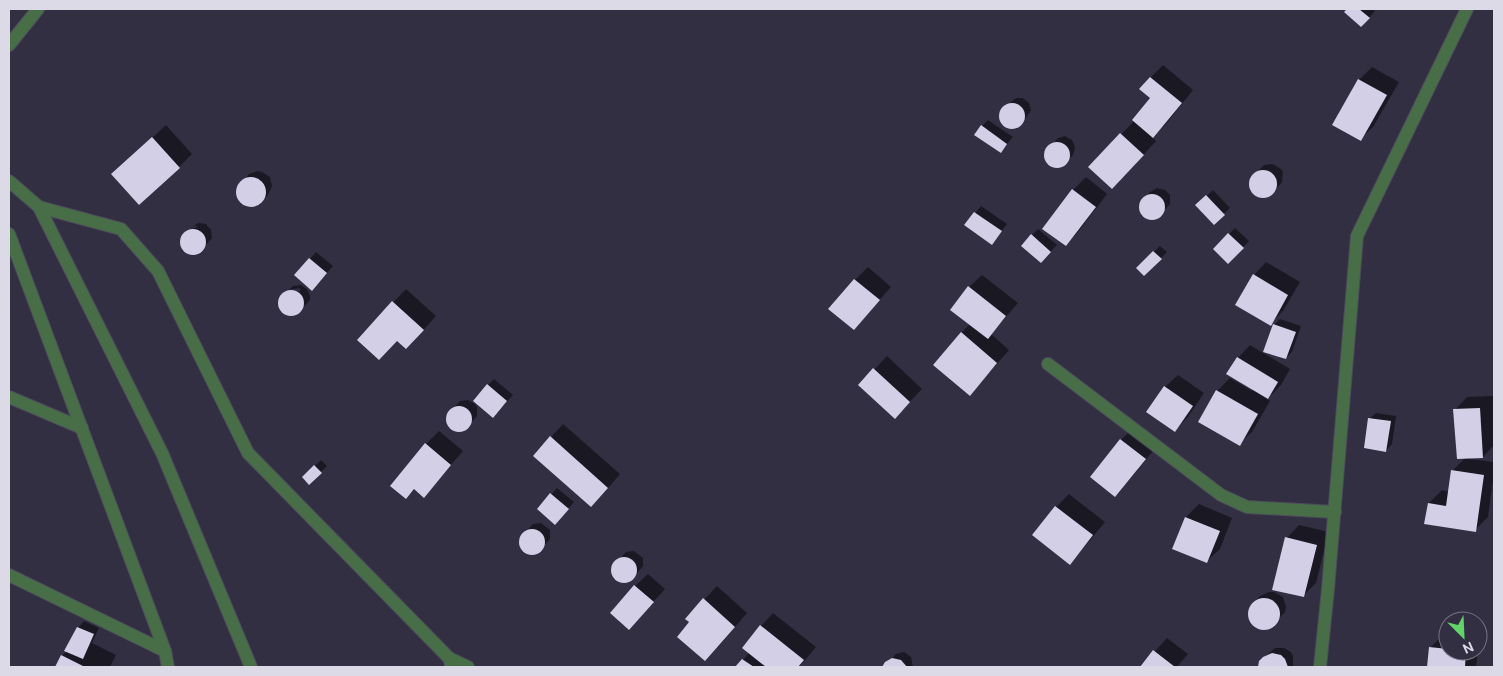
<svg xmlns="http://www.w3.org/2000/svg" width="1503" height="676" font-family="Ubuntu,sans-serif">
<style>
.shadow{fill:#0007}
.building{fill:#d2cfe7}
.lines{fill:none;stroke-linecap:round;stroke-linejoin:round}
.minor-casing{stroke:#4d4a5c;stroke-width:14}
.minor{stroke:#486e48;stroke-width:12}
</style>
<rect width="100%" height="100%" fill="#322f42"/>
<g class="shadow">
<path d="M1348,9h24l3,2 -7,8 -22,-7z"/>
<path d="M1163,65l30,25 -27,34 -14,13 4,4 -31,34 -35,-8 44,-46 18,-23 -2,-20z"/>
<path d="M1372,67l27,15 -26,45 -13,12 -1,-59z"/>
<path d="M1016,98h7l6,5 2,7 -6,9 -7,7 -7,2 -7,-4 -3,-7 1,-8z"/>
<path d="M988,120l25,17 -13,15 -18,-26z"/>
<path d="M166,125l26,29 -13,13 -53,-5z"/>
<path d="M1065,136l7,4 3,7 -2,8 -6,6 -11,6 -7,-3 -4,-6 1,-7 12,-13z"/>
<path d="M1273,164l8,5 2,3 -1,10 -8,10 -8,5 -8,-1 -6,-5 -2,-4 1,-9 13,-13z"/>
<path d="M257,171l5,1 8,5 2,9 -4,9 -6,7 -9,4 -9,-2 -6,-6 -1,-9 12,-15z"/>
<path d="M1086,177l21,17 -29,38 -12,13 7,-55z"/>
<path d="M1157,188l8,2 5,5v9l-12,13 -7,2 -7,-3 -4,-7 1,-7 9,-10z"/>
<path d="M1213,190l17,18 -16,15 -17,-18z"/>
<path d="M981,206l26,18 -15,20 -26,-19z"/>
<path d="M198,223l8,1 5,6 1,8 -12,14h-11l-6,-4 -1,-12 5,-5 10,-4 -1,-2 -6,3z"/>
<path d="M1235,228l14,13 -21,22 -14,-14z"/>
<path d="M1038,229l19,16 -10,10 -15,-20z"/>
<path d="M1160,246l7,6 -23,23 -7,-7z"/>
<path d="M316,252l17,14 -15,17 -22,-8z"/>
<path d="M1266,262l34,20 -17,29 -13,13 -16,-49z"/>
<path d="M868,267l23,20 -37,42 1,-49z"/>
<path d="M982,275l36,28 -27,31 18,16 -39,44 -9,-61 9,-9 -1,-37z"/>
<path d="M301,285l6,4 3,7v4l-12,13 -8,2 -3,-1 -6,-5 -1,-11 6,-5 14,-2v-3l-11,2 4,-4z"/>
<path d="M406,289l30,27 -17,19 -22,4h-39z"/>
<path d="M1280,319l21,7 -9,26 -6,6 -12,-33z"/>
<path d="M1250,345l40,24 -9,16 -14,14 3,2 -18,31 -13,12 -22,-53 13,-13 22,13 1,-2 -15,-31z"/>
<path d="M887,356l35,33 -27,28 -35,-32z"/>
<path d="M1178,375l26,18 -16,24 -13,13 -10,-43z"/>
<path d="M494,379l19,16 -20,21 -5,-31z"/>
<path d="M1493,396l1,49 -11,12h-13v2l24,3v11l-6,44 -13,13 -46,-27 13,-13 7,2 3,-21 13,-13 -10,-48 12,-13z"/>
<path d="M468,400l7,4 2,3v9l-12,13 -7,2 -4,-1 -7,-9 1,-7 12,-13z"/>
<path d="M1376,413l20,3 -4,28 -6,7 -17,-32z"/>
<path d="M563,424l57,50 -16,19 -53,-56z"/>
<path d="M1134,427l23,19 -30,37 -12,13 -24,-19 30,-37z"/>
<path d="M439,431l24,20 -39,45 -9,-7 -9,9 20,-54z"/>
<path d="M321,460l6,6 -6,6 -11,-1z"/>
<path d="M557,488l17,14 -13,15 -23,-8z"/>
<path d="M1069,494l36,28 -23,28 -12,13 -36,-28 22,-28z"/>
<path d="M1199,504l33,14 -12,31 -13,12 -34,-13 13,-31z"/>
<path d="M541,523l9,7v9l-9,10 -7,4h-7l-6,-5v-11l12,-13z"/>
<path d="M1299,525l30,7 -13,51 -13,13 -16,-58z"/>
<path d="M634,551l9,7v8l-9,11 -7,4h-7l-6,-5 -1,-4 1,-7 12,-13z"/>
<path d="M648,574l17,15 -36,39 6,-42z"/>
<path d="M717,586l30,27 -29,34 -31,-29z"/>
<path d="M1269,592h5l9,5 3,10 -1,5 -14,15 -10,2 -8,-5 -2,-3 -2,-9 5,-9 6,-7z"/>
<path d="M773,613l43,34 -17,20h-62l12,-14 12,-27z"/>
<path d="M84,621l15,7 -7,15 24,12 -6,12h-54l6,-11 5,-5 11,-23z"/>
<path d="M1443,635l5,1v15h30l-2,16h-47l1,-19z"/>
<path d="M1167,638l21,16 -11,13h-36z"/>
<path d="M1275,648h9l7,4 2,4v11h-34l1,-6z"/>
<path d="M904,652l7,5 2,10h-30l13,-13z"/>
</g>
<g class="building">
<path d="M1347,9h12l11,9 -9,9 -17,-15z"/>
<path d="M1150,77l32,26 -29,35 -21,-18 18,-22 -11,-9z"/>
<path d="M1358,79l29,16 -26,46 -29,-16z"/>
<circle cx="1012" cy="116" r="13"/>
<path d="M981,125l26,19 -6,9 -27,-18z"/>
<path d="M1120,133l24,22 -32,34 -24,-22z"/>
<path d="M152,137l28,31 -41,37 -28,-31z"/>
<circle cx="1057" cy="155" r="13"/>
<circle cx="1263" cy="184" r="14"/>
<circle cx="251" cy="192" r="15"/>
<path d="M1072,189l24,18 -30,39 -24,-17z"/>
<circle cx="1152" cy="207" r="13"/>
<path d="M1206,195l19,20 -11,10 -19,-20z"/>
<path d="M974,212l28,19 -10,14 -28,-20z"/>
<circle cx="193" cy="242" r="13"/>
<path d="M1228,233l16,15 -16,16 -15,-15z"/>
<path d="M1031,234l20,18 -10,11 -20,-17z"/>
<path d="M1153,251l9,8 -18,17 -8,-8z"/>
<path d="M309,258l18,15 -15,18 -18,-16z"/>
<path d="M1253,274l35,21 -17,31 -36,-21z"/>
<path d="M854,279l26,21 -26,30 -26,-21z"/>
<path d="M968,286l38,30 -18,23 -38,-29z"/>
<circle cx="291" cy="303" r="13"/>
<path d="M392,301l32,29 -18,19 -9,-8 -18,19 -22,-20z"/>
<path d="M1273,324l23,8 -10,27 -23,-7z"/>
<path d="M961,332l36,31 -27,33 -37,-31z"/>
<path d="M1237,357l41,25 -10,17 -42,-25z"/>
<path d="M873,368l37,34 -15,17 -37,-34z"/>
<path d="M487,384l20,17 -14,17 -20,-17z"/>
<path d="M1164,386l29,20 -18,26 -29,-20z"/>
<path d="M1216,390l42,24 -18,32 -42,-24z"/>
<circle cx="459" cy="419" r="13"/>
<path d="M1480,408l3,50 -26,1 -4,-50z"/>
<path d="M1368,418l23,3 -5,31 -22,-4z"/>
<path d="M550,436l58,52 -17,19 -58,-51z"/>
<path d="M1120,439l26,20 -31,38 -25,-20z"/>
<path d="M425,443l26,22 -27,33 -10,-9 -8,10 -16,-13z"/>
<path d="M314,465l8,8 -13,12 -7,-8z"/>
<path d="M1451,470l33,5 -8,57 -52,-8 4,-21 18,3z"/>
<path d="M550,493l19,16 -14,16 -18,-16z"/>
<path d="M1055,506l38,29 -23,30 -38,-30z"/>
<path d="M1185,517l35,14 -13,32 -35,-14z"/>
<circle cx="532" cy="542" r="13"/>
<path d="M1285,537l32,8 -13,52 -32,-7z"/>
<circle cx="624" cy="570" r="13"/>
<path d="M634,585l20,17 -25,28 -19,-17z"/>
<circle cx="1264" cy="614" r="16"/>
<path d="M703,598l32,29 -30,34 -28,-24 12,-15 -4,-3z"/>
<path d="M760,625l44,35 -6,7h-32l-24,-19z"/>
<path d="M77,627l17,7 -11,25 -19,-8z"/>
<path d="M1429,647l19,2v2h18l-1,16h-38z"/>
<path d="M1153,650l22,17h-35z"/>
<path d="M1272,653l9,2 4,4 3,8h-30l1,-6 4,-4z"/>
<path d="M61,655l24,12h-30z"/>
<path d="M892,658l9,2 6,7h-25l3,-5z"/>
<path d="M742,659l12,8h-19z"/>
</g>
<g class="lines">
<defs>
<g id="minor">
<path d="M9,45l29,-36"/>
<path d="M9,181l30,26 123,246 89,214"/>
<path d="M39,207l82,22 37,42 90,182 201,205 3,9"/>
<path d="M9,234l156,417 3,16"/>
<path d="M1048,364l173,131 26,12 88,5"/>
<path d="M9,397l73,31"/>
<path d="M9,575l156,76"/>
<path d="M449,658l19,9"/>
<path d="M1320,667l8,-78 29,-353 110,-227"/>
</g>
</defs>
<use href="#minor" class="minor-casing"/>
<use href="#minor" class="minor"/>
</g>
<rect width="1503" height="676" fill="none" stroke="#dbdae6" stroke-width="20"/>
<g transform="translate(1463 636) rotate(156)"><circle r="24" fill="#322f42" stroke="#767384"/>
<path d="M0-4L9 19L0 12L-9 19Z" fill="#63d468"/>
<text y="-8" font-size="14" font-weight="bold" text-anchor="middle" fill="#dbdae6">N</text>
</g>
</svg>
